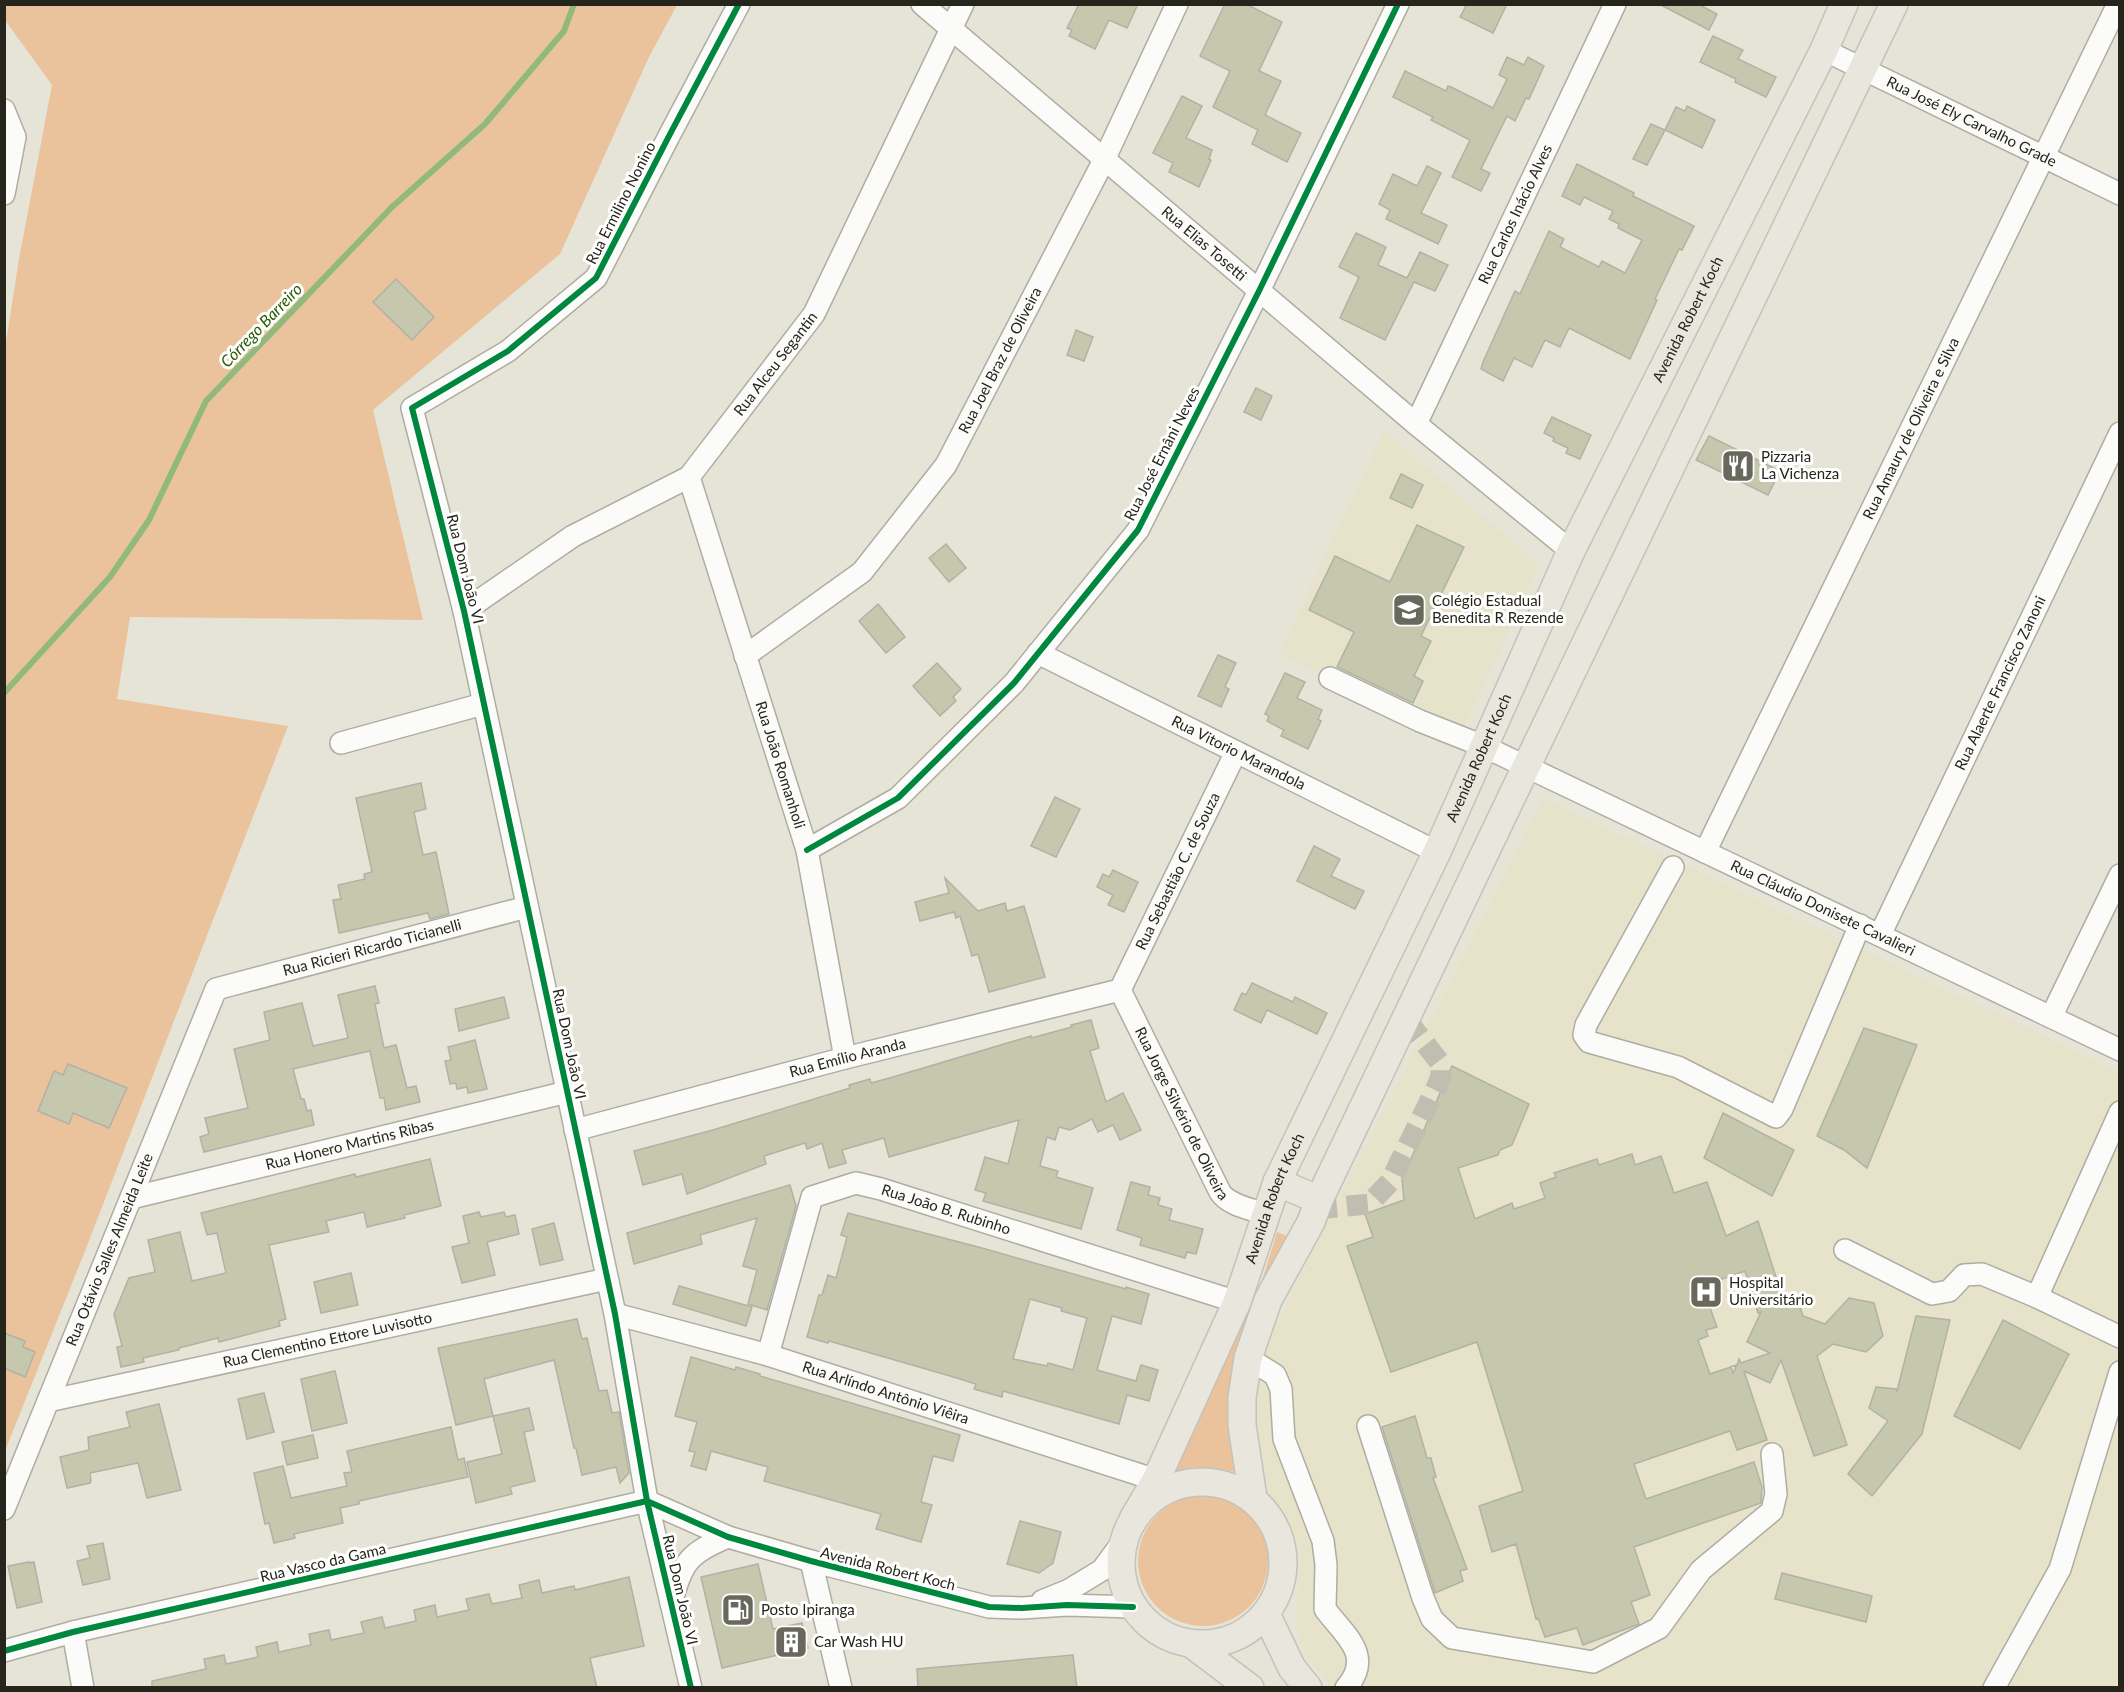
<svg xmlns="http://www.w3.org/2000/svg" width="2124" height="1692" font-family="Lato,sans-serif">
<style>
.built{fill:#e7e2ca}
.green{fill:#eac39c}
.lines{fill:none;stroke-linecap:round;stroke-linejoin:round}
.stream{stroke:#92b97c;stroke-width:6}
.building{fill:#c6c8ae;stroke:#b1b1a6;stroke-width:1.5;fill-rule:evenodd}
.minor-tunnel{stroke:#c0beb1;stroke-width:21;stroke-dasharray:21 10;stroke-linecap:butt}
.minor-casing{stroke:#afada2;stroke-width:24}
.major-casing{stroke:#c3c2bb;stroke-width:30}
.minor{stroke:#fbfbf9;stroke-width:21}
.major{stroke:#e9e6dd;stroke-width:27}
.cycleway-casing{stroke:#fff;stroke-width:10}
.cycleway{stroke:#00873e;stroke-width:6}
.labels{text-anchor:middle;stroke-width:6;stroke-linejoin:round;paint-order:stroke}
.street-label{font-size:15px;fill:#26251b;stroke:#fff}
.poi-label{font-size:15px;fill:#26251b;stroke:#fff;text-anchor:start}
.water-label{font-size:16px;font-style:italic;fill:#255900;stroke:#fff}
</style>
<rect width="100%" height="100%" fill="#e6e4d6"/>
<g class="built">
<path d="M1384,431l155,134 -79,171 -181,-82z"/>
<path d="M1544,798l575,274v615h-790l-7,-14 -13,-11 -9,-18 -4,-28 4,-57 -9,-27 -21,-38 -10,-35 -7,-65 9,-39 60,-125z"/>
</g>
<g class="green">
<path d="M5,5h672l-28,52 -89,197 -187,156 50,210 -293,-3 -13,82 171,27 -201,520 -82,205 -1,-1096 15,-96 33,-174 -47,-65z"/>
<path d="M1277,1232l13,5 -59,154 -1,49 9,32 -45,-5 -23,8 89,-188z"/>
<circle cx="1203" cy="1561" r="65"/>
</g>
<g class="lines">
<path class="stream" d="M4,693l106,-116 39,-57 57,-119 186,-194 93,-83 79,-93 10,-27"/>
</g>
<g class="building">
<path d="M1074,4h64l-11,24 -18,-8 -14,29 -26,-13 3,-6 -5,-2 11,-22z"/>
<path d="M1225,4h21l36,18 -23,49 22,10 -16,34 36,18 -14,29 -35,-18 6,-14 -45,-23 17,-36 -30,-15z"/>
<path d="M1467,4h40l-14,29 -33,-16z"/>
<path d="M1659,4h39l19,10 -8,16z"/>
<path d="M1713,36l30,14 -5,9 38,18 -10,20 -31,-15 1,-3 -36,-17z"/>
<path d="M1507,57l17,8 4,-8 16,9 -15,33 -3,-1 -11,23 -8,-5 -26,53 9,4 -9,18 -29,-14 18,-37 -39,-20 2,-3 -40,-20 12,-26 41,20 2,-5 3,1 42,21 14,-29 -8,-4z"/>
<path d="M1182,96l20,10 -16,32 26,12 -3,9 2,1 -12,27 -30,-15 4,-9 -20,-10z"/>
<path d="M1687,106l28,14 -13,28 -37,-18 11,-23 9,4z"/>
<path d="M1651,124l14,6 -18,35 -14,-6z"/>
<path d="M1577,164l57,29 -1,3 61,30 -12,24 -3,-1 -24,50 2,1 -27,59 -61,-31 -9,19 -15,-7 -13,27 -18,-9 -11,23 -22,-12 2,-7 32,-71 5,3 29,-63 15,8 -4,8 39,20 3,-6 23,12 17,-33 -24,-12 1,-4 -10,-5 4,-8 -29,-14 -4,8 -18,-9z"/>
<path d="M1427,166l14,7 -20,40 26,12 -9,19 -52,-25 4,-9 -11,-6 14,-30 24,12z"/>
<path d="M1356,233l30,14 -8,18 29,13 13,-26 28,13 -13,26 -21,-9 -29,58 -45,-22 19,-41 -20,-10z"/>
<path d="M396,279l38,38 -22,23 -39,-38z"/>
<path d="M1076,330l17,7 -9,24 -17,-6z"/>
<path d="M1256,388l16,8 -11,24 -17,-8z"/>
<path d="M1552,417l39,18 -11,24 -14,-6 2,-5 -15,-7 1,-3 -10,-5z"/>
<path d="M1709,436l71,35 -12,24 -72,-35z"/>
<path d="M1401,474l22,11 -11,23 -22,-10z"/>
<path d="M1417,525l47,22 -43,89 10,5 -17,35 9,5 -10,22 -76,-36 17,-35 -45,-22 26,-54 55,26z"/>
<path d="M946,544l20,24 -17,14 -20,-24z"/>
<path d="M878,604l27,33 -19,16 -27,-32z"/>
<path d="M1218,655l18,8 -11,24 4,2 -8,18 -23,-11z"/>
<path d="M937,663l24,26 -8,8 3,4 -16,15 -27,-30z"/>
<path d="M1285,673l20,9 -8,16 25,12 -4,9 3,2 -13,28 -27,-13 3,-6 -17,-9 2,-5 -4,-2z"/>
<path d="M421,783l5,26 -12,3 9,43 13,-3 13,62 -19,5 -2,-6 -89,20 -6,-33 8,-1 -3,-14 27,-6 -1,-5 8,-2 -16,-74z"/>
<path d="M1055,797l25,12 -24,48 -25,-11z"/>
<path d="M1314,846l26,13 -9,17 33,15 -9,18 -58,-28z"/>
<path d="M1113,870l25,12 -14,30 -16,-7 5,-10 -16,-8 6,-13 6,3z"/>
<path d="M945,878l33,33 27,-8 2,8 17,-5 21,71 -56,15 -11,-38 -6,2 -12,-40 -4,2 -2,-6 -34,9 -5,-19 34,-9z"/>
<path d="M1252,983l41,19 2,-5 32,16 -10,21 -50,-24 -6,13 -27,-13 8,-17 4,2z"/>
<path d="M375,986l4,17 -4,1 9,44 12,-3 11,43 9,-2 4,16 -34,8 -2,-12h-4l-10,-47 -18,4 -59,14 8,30h3l3,12 4,-1 3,15 -110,27 -4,-15 9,-3 -4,-16 43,-10 -14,-59 36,-9 -6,-28 38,-9 11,43 35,-8 -10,-43z"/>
<path d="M504,997l5,21 -50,13 -4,-22z"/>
<path d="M1091,1020l8,28 -9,3 16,51 17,-9 18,37 -21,10 -7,-15 -15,7 -6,-13 -22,11 -11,-3 -4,13 -8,-3 -7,29 18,5 -2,6 37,11 -12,41 -98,-28 3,-8 -11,-3 10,-33 23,7 11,-44 -130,37 -5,-19 -42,12 4,13 -17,5 -7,-25 -15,6 -2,-6 -41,13 2,8 -79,30 -5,-20 -39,11 -9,-34 79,-21 137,-42 -1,-3 21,-6 1,4 22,-6 138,-41v2l41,-11 -1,-2z"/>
<path d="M1864,1028l53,17 -50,123 -23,-18 -27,-14z"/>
<path d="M475,1040l12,49 -19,4 -1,-6 -10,2 -1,-6 -6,1 -5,-23 6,-1 -3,-13z"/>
<path d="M68,1064l59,24 -18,40 -36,-15 -4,11 -31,-13 16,-40 9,4z"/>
<path d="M1452,1066l77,38 -17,41 -12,5 -2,5 -40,13 17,51 37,-16 2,6 31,-11 -5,-15 16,-6 -2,-4 43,-14 2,6 33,-11 3,11 26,-9 13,37 33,-11 19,54 32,-15 28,87 13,-4 4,12 22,8 24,-26 25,5 9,33 -17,16 -33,-8 -16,12 30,89 -33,11 -33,-96 -11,23 -26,-12 23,69 -30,10 -7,-19 -96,33 12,35 108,-37 8,25 -1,16 -127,44 16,48 -19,7 8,22 -56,21 -6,-17 -32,9 -7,-19 -2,1 -20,-75 -24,8 -13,-46 44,-15 -46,-149 -86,30 -44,-126 26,-9 -8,-23 39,-14 -2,-21zM1745,1271l13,42 3,-1 -14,30 23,11 -29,10 -2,-4 -2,6 -4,1 3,1 -3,6 -2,-6 -21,7 -12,-34 10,-4 -2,-6 11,-3 -15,-41z"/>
<path d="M1723,1113l71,37 -22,46 -68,-38z"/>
<path d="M430,1159l11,47 -37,9 1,3 -38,9 -3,-15 -38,9 3,11 -60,13 17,74 -7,2 1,5 -61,16 -1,-4 -39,10v2l-36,8 1,4 -23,5 -4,-20 5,-1 -8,-32 15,-36 26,-6 -7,-32 32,-8 12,49 34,-8 -9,-40 -10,2 -6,-22 154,-39 1,3z"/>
<path d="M1131,1182l19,5 -2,8 12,3 -2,7 14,4 -3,11 34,9 -7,25 -9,-2 -2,6 -45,-13 2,-7 -25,-8z"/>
<path d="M790,1185l6,21 -29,104 -19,-6 9,-34 -14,-4 14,-48 -57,17 2,9 -68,20 -7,-31z"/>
<path d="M479,1212l2,5 23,-5 2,5 9,-2 4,19 -32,8 8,33 -33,8 -10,-36 17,-4 -6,-27z"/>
<path d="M848,1213l134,35 144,41v-2l23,7 -8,30 -29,-8 -15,54 39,11 5,-16 17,5 -9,31 -22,-6 -8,29 -116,-33 -1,6 -28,-8 2,-5 -26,-8 -121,-35 -1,2 -21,-6 12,-42h3l6,-20 8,3 11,-41 -6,-2zM1030,1299l32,9 -1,3 26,7 -14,52 -25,-7 -1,3 -34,-7z"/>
<path d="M554,1223l9,37 -23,5 -8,-36z"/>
<path d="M351,1273l7,32 -37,8 -7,-31z"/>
<path d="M679,1286l73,21 -6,19 -73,-22z"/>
<path d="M1916,1316l34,4 -28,114 -50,62 -24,-22 40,-53 -19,-13 7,-21 20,2 1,2z"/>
<path d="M577,1319l5,20 5,-1 12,53 8,-1 5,23 7,-1 10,61 -9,10 -4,-16 -34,8 -6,-27h-2l-20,-88 -70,19 9,37 -37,9 -18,-77z"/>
<path d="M2003,1320l66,34 -49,95 -66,-33z"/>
<path d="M4,1333l21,8 -2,6 12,5 -10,25 -21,-9z"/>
<path d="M691,1357l44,13 1,-3 24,7v2l200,59 -7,26 -20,-5 -12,46 11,3 -11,37 -45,-13 5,-15 -117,-33 4,-14 -57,-16 -5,19 -15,-4 4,-14 -6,-1 8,-29 -22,-6z"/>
<path d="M335,1371l12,52 -35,8 -11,-52z"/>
<path d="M264,1393l10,39 -27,7 -9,-40z"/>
<path d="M159,1404l22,86 -34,8 -9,-35 -48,10 1,8 -1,2 -23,5 -7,-31 29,-7 -1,-13 42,-10 -4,-15z"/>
<path d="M529,1408l5,22 -10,2 11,49 -25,6 2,7 -36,9 -9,-41 35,-8 -9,-38z"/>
<path d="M1415,1416l12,42h4l5,19 -3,1 34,91 -7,2 3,10 -28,12 -53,-166z"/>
<path d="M451,1427l7,33 6,-2 4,19 -109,24v3l-19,4 3,15 -49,11 1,4 -21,5 -5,-20 -4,1 -11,-51 29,-7 8,32 56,-12 -3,-13 8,-1 -5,-21z"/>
<path d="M313,1435l5,23 -31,7 -5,-23z"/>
<path d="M1020,1521l41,11 -8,31 -14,10 -32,-9z"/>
<path d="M103,1543l7,36 -27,6 -6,-24 13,-3 -3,-12z"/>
<path d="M29,1562v1l5,-1 8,40 -25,6 -9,-42z"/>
<path d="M758,1564l15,65 29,-6 6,25 -86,20 -21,-91z"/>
<path d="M1782,1573l90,23 -6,26 -91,-23z"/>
<path d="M629,1577l15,69 -54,12 7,30h-445v-7l54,-12 -2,-10 20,-4 2,9 32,-7 -2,-10 21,-5 2,10 32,-7 -2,-11 20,-4 2,10 33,-7 -3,-11 21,-5 3,11 31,-7 -2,-11 21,-5 2,12 32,-7 -3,-11 23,-5 3,10 30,-6 -3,-13 20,-5 3,13 32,-7 1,4z"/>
<path d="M1073,1655l4,33h-159l-1,-19z"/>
</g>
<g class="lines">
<path class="minor-tunnel" d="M1316,1209l53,-5 21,-22 47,-96 4,-10v-12l-35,-45"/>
<defs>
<g id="minor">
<path id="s1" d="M922,4l494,420 155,127"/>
<path id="s2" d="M1824,50l296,144"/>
<path d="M4,110l11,27 -11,57"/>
<path id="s3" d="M1416,424l199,-420"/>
<path id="s4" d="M689,477l118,373 38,208"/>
<path id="s5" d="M464,611l109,-75 116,-59 125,-163 149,-310"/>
<path id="s6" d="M1038,653l399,199"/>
<path id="s7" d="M745,656l117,-84 84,-107 158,-305 73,-156"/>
<path id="s8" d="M1330,678l90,43 63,25 637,304"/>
<path d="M341,743l142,-39"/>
<path d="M807,850l91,-52 116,-115 124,-153 121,-239 139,-287"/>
<path id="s9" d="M1705,852l413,-848"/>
<path d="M1673,867l-87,158 -2,10 5,7 89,25 98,50 6,-8 78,-184"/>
<path id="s10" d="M1880,935l240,-502"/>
<path id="s11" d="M1120,990l100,202c8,13 31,17 45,22"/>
<path id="s12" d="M1120,990l116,-238"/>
<path d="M2051,1017l69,-142"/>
<path id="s13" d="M575,1130l270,-72 275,-68"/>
<path id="s14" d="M131,1198l436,-106"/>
<path d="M1845,1250l87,44 17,-3 15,-16 18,-1 55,23 83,40"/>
<path d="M2037,1297l83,-185"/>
<path id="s15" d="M615,1314l153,41 388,125"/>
<path id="s16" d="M768,1355l44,-158 44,-14 25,6 356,113"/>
<path d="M1248,1358l27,17 6,14 3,50 39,102 3,24 -1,44c18,25 50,46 21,79"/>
<path id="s17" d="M48,1401l559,-122"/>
<path d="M1368,1426l55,172 9,21 20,19 141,24 66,-34 42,-58 71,-59 4,-17 -4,-40"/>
<path id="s18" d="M4,1509l212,-520 311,-82"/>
<path d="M811,1561l30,127"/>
<path d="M1042,1601l27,-11 33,-20 22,-30"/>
<path d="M671,1603c12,-41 17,-50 57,-66"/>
<path d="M73,1632l10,56"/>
<path d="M4,1651l69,-19 574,-131 81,36 83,24 178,46 33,1 45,-3 66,2"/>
<path d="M691,1688l-44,-187 -32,-187 -151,-703 -52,-203 96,-57 88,-73 73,-142 70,-132"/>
<path d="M1994,1688l66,-119 60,-197"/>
</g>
<g id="major">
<path d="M1277,1182l42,18"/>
<circle cx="1202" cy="1563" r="81"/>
<path d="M1253,1498l-11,-73v-27l6,-40 20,-58 43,-78 8,-22 207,-433 368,-763"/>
<path id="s19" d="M1133,1519l23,-39 81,-178 40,-120 160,-330 134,-301 253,-501 20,-46"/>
<path d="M1266,1614l26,54 16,20"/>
<path d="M1193,1645l57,43"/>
</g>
</defs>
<use href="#minor" class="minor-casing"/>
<use href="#major" class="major-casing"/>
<use href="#minor" class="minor"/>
<use href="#major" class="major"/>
<defs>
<g id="cycleway">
<path d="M807,850l91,-52 116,-115 124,-153 121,-239 139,-287"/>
<path d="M4,1651l69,-19 574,-131 81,36 83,24 178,46 33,1 45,-3 66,2"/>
<path d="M691,1688l-44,-187 -32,-187 -151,-703 -52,-203 96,-57 88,-73 73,-142 70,-132"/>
</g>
</defs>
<use href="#cycleway" class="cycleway-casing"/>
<use href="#cycleway" class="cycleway"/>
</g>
<defs>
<symbol id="restaurant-square" viewBox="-11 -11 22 22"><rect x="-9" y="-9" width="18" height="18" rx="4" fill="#69685c" stroke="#fff"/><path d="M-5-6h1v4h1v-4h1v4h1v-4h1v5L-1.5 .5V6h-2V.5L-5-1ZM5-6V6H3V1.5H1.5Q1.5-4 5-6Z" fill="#fff"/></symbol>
<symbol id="school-square" viewBox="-11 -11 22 22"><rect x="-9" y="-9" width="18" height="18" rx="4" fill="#69685c" stroke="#fff"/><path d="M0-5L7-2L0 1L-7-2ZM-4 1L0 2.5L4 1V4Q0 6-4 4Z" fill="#fff"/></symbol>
<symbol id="hospital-square" viewBox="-11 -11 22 22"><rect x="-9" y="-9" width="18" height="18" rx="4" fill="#69685c" stroke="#fff"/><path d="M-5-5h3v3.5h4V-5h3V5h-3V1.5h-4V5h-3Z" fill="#fff"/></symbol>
<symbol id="fuel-square" viewBox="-11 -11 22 22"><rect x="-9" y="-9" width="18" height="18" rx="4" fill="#69685c" stroke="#fff"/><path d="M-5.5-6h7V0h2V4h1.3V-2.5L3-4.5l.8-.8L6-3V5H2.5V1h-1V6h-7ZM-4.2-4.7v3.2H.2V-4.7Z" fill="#fff"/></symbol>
<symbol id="building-square" viewBox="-11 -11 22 22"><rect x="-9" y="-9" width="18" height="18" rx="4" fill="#69685c" stroke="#fff"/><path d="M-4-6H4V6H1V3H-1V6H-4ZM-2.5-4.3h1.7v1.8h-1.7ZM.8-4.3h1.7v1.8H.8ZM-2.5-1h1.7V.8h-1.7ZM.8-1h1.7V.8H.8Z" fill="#fff"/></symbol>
</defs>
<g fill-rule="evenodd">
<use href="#restaurant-square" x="1719" y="447" width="38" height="38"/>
<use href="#school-square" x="1390" y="591" width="38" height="38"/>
<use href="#hospital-square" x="1687" y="1273" width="38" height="38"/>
<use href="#fuel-square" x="719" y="1591" width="38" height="38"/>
<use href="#building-square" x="772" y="1623" width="38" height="38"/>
</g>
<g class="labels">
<g class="street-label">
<text dy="5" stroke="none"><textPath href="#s2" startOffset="164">Rua José Ely Carvalho Grade</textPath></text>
<text transform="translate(621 203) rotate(-63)" y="5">Rua Ermilino Nonino</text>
<text dy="5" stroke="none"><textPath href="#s3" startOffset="232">Rua Carlos Inácio Alves</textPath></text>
<text dy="5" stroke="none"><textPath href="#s1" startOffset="370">Rua Elias Tosetti</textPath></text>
<text dy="5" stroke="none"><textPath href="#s19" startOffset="1323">Avenida Robert Koch</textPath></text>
<text dy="5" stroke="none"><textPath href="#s7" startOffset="398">Rua Joel Braz de Oliveira</textPath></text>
<text dy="5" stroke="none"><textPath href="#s5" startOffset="405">Rua Alceu Segantin</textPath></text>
<text dy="5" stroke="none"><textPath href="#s9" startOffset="471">Rua Amaury de Oliveira e Silva</textPath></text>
<text transform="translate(1162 454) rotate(-63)" y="5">Rua José Ernâni Neves</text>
<text transform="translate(465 569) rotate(76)" y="5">Rua Dom João VI</text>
<text dy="5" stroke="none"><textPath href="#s10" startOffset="279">Rua Alaerte Francisco Zanoni</textPath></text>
<text dy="5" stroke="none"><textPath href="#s6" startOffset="224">Rua Vitorio Marandola</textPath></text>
<text dy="5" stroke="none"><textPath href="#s19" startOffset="837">Avenida Robert Koch</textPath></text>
<text dy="5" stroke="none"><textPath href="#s4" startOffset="302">Rua João Romanholi</textPath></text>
<text dy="5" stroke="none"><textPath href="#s12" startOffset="132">Rua Sebastião C. de Souza</textPath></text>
<text dy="5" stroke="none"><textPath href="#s8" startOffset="544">Rua Cláudio Donisete Cavalieri</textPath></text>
<text dy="5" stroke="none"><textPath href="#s18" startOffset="723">Rua Ricieri Ricardo Ticianelli</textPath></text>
<text transform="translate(569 1044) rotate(78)" y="5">Rua Dom João VI</text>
<text dy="5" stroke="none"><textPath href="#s13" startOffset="282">Rua Emílio Aranda</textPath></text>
<text dy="5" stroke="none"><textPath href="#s11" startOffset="138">Rua Jorge Silvério de Oliveira</textPath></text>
<text dy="5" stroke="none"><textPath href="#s14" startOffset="225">Rua Honero Martins Ribas</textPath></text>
<text dy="5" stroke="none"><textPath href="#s19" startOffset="351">Avenida Robert Koch</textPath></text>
<text dy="5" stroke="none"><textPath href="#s16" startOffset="304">Rua João B. Rubinho</textPath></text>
<text dy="5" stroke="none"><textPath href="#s18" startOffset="280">Rua Otávio Salles Almeida Leite</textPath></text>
<text dy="5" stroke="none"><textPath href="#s17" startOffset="286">Rua Clementino Ettore Luvisotto</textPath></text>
<text dy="5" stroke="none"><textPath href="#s15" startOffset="282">Rua Arlíndo Antônio Viêira</textPath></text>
<text transform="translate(323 1563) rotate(-13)" y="5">Rua Vasco da Gama</text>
<text transform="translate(888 1569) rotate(14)" y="5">Avenida Robert Koch</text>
<text transform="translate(680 1590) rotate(77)" y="5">Rua Dom João VI</text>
</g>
<g class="poi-label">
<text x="1761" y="462">Pizzaria<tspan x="1761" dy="17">La Vichenza</tspan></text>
<text x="1432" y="606">Colégio Estadual<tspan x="1432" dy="17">Benedita R Rezende</tspan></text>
<text x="1729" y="1288">Hospital<tspan x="1729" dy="17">Universitário</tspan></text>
<text x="761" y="1615">Posto Ipiranga</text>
<text x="814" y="1647">Car Wash HU</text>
</g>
<g class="water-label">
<text transform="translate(261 325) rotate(-46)" y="6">Córrego Barreiro</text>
</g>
</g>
<rect width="2124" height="1692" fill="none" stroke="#26251b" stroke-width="12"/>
</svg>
